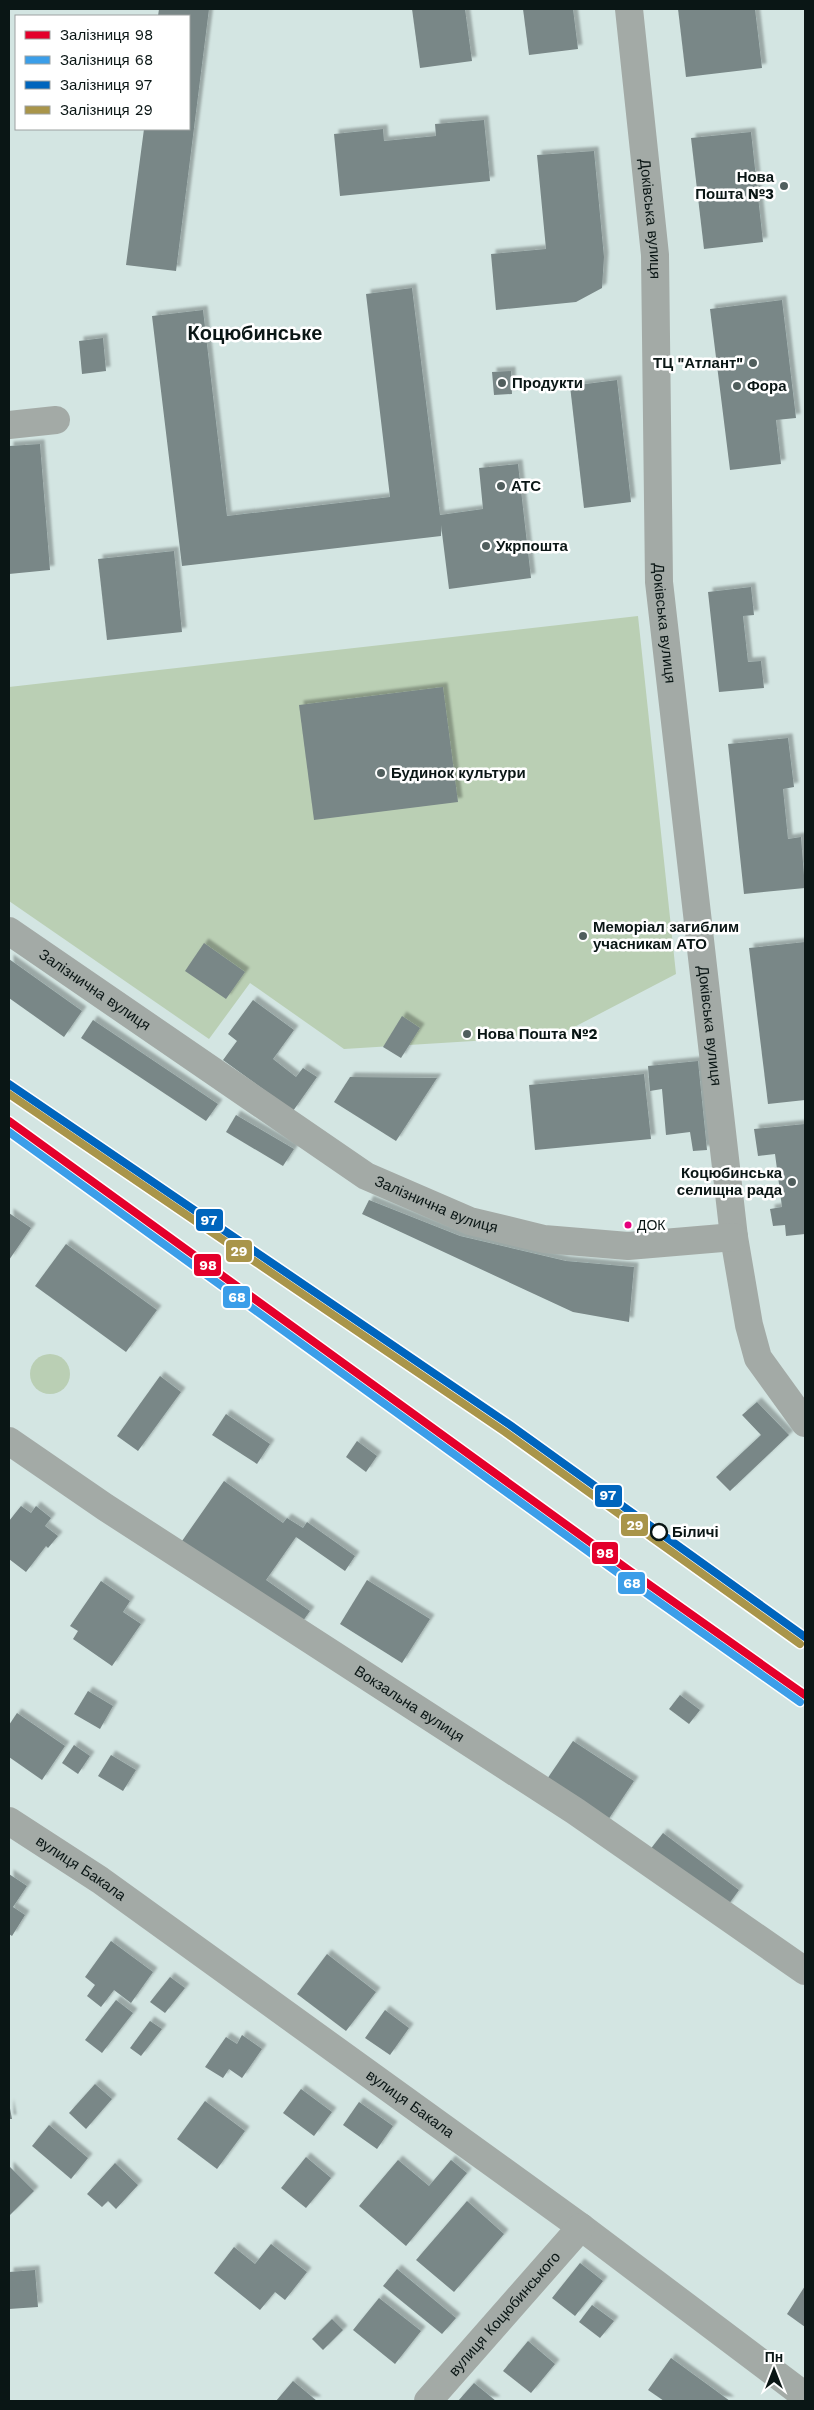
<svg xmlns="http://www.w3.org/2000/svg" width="814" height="2410" font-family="'Work Sans',sans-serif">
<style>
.green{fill:#bacfb4}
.building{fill:#798787;filter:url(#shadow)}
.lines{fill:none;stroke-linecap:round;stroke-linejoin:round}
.minor{stroke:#a3aaa6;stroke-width:28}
.rail-1-casing{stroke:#fff;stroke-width:11}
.rail-2-casing{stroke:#fff;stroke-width:11}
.rail-3-casing{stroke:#fff;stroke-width:11}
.rail-4-casing{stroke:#fff;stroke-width:11}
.rail-1{stroke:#e4002b;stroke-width:8}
.rail-2{stroke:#3b9ee9;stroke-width:8}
.rail-3{stroke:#0065bd;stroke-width:8}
.rail-4{stroke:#a9954a;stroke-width:8}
.poi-dot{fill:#505e5d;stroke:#fff;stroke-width:2}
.bus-dot{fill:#e5007d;stroke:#fff;stroke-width:2}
.stop-dot{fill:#fff;stroke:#0a1615;stroke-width:2.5}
.labels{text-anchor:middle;stroke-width:5;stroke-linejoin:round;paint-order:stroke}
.bus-label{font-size:14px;fill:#0a1615;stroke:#fff;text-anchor:start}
.poi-label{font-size:15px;font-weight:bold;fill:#0a1615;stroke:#fff;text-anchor:start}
.street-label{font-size:15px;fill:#0a1615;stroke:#fff}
.stop-label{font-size:15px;font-weight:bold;fill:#0a1615;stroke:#fff;text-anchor:start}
.district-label{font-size:20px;font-weight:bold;fill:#0a1615;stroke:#fff}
.line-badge{stroke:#fff;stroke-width:2}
.badge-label{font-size:14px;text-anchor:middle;font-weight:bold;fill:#fff}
</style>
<defs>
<filter id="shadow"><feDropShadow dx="4.5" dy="-4.5" stdDeviation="1" flood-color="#0004"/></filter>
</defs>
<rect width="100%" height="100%" fill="#d3e5e2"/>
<g class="green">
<path d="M638,616l38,358 -119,62 -213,13 -94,-66 -41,56 -200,-138v-214z"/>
<circle cx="50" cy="1374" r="20"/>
</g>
<g class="building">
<path d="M159,9h50l-33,262 -50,-6 18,-136h45v-113h-31z"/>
<path d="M412,9h53l7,52 -52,7z"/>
<path d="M523,9h50l5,40 -49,6z"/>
<path d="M678,9h77l7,59 -76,9z"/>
<path d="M484,120l6,61 -150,15 -6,-62 49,-5 1,12 52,-5 -1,-12z"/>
<path d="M751,132l12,110 -59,7 -13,-111z"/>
<path d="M594,151l10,106 -2,31 -26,14 -80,8 -5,-56 55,-5 -9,-94z"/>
<path d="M412,288l28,227 43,-6 -4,-41 39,-4 13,114 -82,11 -8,-64v11l-259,30 -30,-250 51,-6 24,206 163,-19 -24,-203z"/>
<path d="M782,300l14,118 -20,2 5,44 -51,6 -20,-161z"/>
<path d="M103,338l3,33 -24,3 -3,-33z"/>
<path d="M511,371l1,23 -18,1 -2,-23z"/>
<path d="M617,380l14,122 -47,6 -14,-122z"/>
<path d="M40,444l10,126 -41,4v-128z"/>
<path d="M174,551l8,81 -75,8 -9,-81z"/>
<path d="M751,587l3,28 -11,1 5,46 13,-1 3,27 -45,4 -11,-100z"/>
<path d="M443,687l15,115 -144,18 -15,-115z"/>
<path d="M788,738l6,49 -11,2 5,50 13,-2 4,51 -61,6 -16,-150z"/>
<path d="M805,942v158l-37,4 -19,-156z"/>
<path d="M204,943l41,29 -19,27 -41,-28z"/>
<path d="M9,959l73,52 -18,26 -55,-39z"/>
<path d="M253,1000l41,30 -21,29 23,18 7,-9 14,9 -24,34 -70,-51 14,-19 -9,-7z"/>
<path d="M402,1016l18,12 -19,30 -18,-11z"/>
<path d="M93,1020l125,84 -12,17 -125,-83z"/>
<path d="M698,1061l9,89 -14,1 -3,-19 -24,3 -4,-46 -12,2 -2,-25z"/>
<path d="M644,1074l7,65 -116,11 -6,-65z"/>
<path d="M350,1077l87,1 -41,63 -62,-39z"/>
<path d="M236,1115l58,34 -11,17 -57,-34z"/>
<path d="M805,1124v110l-19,2 -1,-11 -12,1 -3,-17 12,-2 -7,-53 -17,2 -4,-27z"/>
<path d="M369,1200l91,36 106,25 68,6 -5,55 -56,-10 -211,-98z"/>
<path d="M9,1213l22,15 -22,32z"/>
<path d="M66,1244l91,66 -31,42 -91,-66z"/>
<path d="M160,1376l21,16 -43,59 -21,-15z"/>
<path d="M757,1402l32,33 -59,56 -14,-14 45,-42 -19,-20z"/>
<path d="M226,1414l44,30 -13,20 -45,-29z"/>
<path d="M357,1441l20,15 -11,16 -20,-15z"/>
<path d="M224,1481l59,42 4,-5 16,10 4,-6 48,34 -10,15 -49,-34 -30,43 44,31 -10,14 -118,-84z"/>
<path d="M21,1506l10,7 5,-7 15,12 -6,8 13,10 -10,12 -2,-2 -20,26 -17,-13v-38z"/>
<path d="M367,1580l63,39 -28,44 -62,-39z"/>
<path d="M101,1581l29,20 -7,11 18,12 -29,42 -39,-27 5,-8 -8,-5z"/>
<path d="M88,1691l25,15 -13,23 -26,-15z"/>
<path d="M680,1695l20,15 -11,14 -20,-15z"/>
<path d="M17,1713l48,33 -23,34 -33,-23v-32z"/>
<path d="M573,1741l61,40 -28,42 -61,-41z"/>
<path d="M74,1745l16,11 -12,18 -16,-11z"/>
<path d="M111,1755l25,15 -13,21 -25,-15z"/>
<path d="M663,1833l76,57 -13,18 -77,-57z"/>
<path d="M9,1874l18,12 -14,21 12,8 -13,21 -3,-2z"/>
<path d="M111,1941l42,31 -22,31 -17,-13 -13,17 -14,-11 8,-11 -10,-8z"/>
<path d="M327,1954l49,38 -30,39 -49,-37z"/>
<path d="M170,1977l15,11 -20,25 -15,-11z"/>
<path d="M116,2000l17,13 -31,40 -17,-13z"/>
<path d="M385,2010l24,18 -19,27 -25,-17z"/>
<path d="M150,2021l12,8 -21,27 -11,-8z"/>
<path d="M242,2035l20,14 -20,29 -13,-9 -6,9 -18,-11 21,-30 11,7z"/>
<path d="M95,2084l17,15 -26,30 -17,-16z"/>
<path d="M301,2089l31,23 -18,24 -31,-23z"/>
<path d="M205,2101l40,30 -28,38 -40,-30z"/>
<path d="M359,2102l34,24 -16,23 -34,-24z"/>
<path d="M9,2103l3,16h-3z"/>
<path d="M49,2125l39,33 -17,21 -39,-33z"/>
<path d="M306,2157l25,21 -25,30 -25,-20z"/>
<path d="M398,2160l31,26 22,-26 16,13 -61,73 -47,-40z"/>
<path d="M115,2163l23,22 -22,24 -8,-8 -6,6 -15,-13z"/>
<path d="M9,2166l25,25 -25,25z"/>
<path d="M467,2201l37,33 -50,58 -38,-32z"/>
<path d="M271,2244l36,28 -22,28 -10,-8 -15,18 -46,-37 20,-26 21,17z"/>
<path d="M580,2263l23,18 -28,35 -23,-18z"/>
<path d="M397,2269l59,49 -14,16 -59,-48z"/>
<path d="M35,2270l3,37 -29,2v-37z"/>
<path d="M805,2286v41l-18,-13z"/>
<path d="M379,2298l42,33 -26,33 -42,-34z"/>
<path d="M592,2305l22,16 -14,17 -21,-16z"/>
<path d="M332,2319l11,11 -20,20 -11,-11z"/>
<path d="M528,2341l27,23 -24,29 -28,-22z"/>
<path d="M671,2358l59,43h-66l-16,-11z"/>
<path d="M293,2381l24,20h-41z"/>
<path d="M474,2383l22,18h-38z"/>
</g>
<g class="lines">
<g class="minor">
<path id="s1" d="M629,9l26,246 4,327 75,655 15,88 9,33 47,65"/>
<path d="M9,425l47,-5"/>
<path id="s2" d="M9,931l357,245 104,45 74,18 84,7 106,-9"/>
<path id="s3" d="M9,1441l96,66 470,304 230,160"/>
<path id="s4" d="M9,1821l91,59 481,347 224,169"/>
<path id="s5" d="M428,2401l153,-174"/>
</g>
<defs>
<path id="rail-1" d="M9,1121l621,450 175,124"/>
<path id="rail-2" d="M9,1132l616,446 175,124"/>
<path id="rail-3" d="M9,1084l501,341 295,212"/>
<path id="rail-4" d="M9,1094l496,338 295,212"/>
</defs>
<use href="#rail-1" class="rail-1-casing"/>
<use href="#rail-2" class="rail-2-casing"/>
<use href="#rail-3" class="rail-3-casing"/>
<use href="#rail-4" class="rail-4-casing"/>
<use href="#rail-1" class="rail-1"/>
<use href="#rail-2" class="rail-2"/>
<use href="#rail-3" class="rail-3"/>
<use href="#rail-4" class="rail-4"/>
</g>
<g class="poi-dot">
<circle cx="784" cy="186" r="5"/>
<circle cx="753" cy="363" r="5"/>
<circle cx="502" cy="383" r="5"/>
<circle cx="737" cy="386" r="5"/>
<circle cx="501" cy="486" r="5"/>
<circle cx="486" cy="546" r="5"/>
<circle cx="381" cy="773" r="5"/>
<circle cx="583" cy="936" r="5"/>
<circle cx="467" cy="1034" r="5"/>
<circle cx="792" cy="1182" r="5"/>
</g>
<circle class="bus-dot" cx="628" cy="1225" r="4.5"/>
<circle class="stop-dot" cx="659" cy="1532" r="8"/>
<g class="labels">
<g class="bus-label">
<text x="637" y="1230">ДОК</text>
</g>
<g class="poi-label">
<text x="774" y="182" text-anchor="end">Нова<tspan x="774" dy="17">Пошта №3</tspan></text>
<text x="743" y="368" text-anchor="end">ТЦ "Атлант"</text>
<text x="512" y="388">Продукти</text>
<text x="747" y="391">Фора</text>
<text x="511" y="491">АТС</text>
<text x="496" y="551">Укрпошта</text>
<text x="391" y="778">Будинок культури</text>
<text x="593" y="932">Меморіал загиблим<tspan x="593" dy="17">учасникам АТО</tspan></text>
<text x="477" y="1039">Нова Пошта №2</text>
<text x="782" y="1178" text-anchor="end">Коцюбинська<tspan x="782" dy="17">селищна рада</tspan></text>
</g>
<g class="street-label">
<text dy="5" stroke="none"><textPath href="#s1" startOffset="211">Доківська вулиця</textPath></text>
<text dy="5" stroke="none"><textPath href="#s1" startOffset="616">Доківська вулиця</textPath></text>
<text dy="5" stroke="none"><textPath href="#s2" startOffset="104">Залізнична вулиця</textPath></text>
<text dy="5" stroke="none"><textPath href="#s1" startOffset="1021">Доківська вулиця</textPath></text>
<text dy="5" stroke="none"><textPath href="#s2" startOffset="509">Залізнична вулиця</textPath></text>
<text dy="5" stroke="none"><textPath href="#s3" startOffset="479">Вокзальна вулиця</textPath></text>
<text dy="5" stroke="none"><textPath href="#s4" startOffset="86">вулиця Бакала</textPath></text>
<text dy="5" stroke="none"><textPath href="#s4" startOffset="491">вулиця Бакала</textPath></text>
<text dy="5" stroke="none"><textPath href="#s5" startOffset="116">вулиця Коцюбинського</textPath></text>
</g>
<g class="stop-label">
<text x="672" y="1537">Біличі</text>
</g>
<g class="district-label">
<text x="255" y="340">Коцюбинське</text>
</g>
</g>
<g class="line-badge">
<rect x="195" y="1208" width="29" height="24" rx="5" fill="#0065bd"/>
<rect x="225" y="1239" width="28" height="24" rx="5" fill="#a9954a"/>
<rect x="193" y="1253" width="29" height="24" rx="5" fill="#e4002b"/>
<rect x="222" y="1285" width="29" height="24" rx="5" fill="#3b9ee9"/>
<rect x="594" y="1484" width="29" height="24" rx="5" fill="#0065bd"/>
<rect x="620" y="1513" width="29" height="24" rx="5" fill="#a9954a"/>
<rect x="591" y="1541" width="28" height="24" rx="5" fill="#e4002b"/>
<rect x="617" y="1571" width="29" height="24" rx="5" fill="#3b9ee9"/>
</g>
<g class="badge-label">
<text x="209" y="1225">97</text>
<text x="239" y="1256">29</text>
<text x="208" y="1270">98</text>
<text x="237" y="1302">68</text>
<text x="608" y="1500">97</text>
<text x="635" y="1530">29</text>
<text x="605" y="1558">98</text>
<text x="632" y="1588">68</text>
</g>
<rect width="814" height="2410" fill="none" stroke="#0a1615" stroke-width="20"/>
<rect x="15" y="15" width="175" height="115" fill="#ffffff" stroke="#9da2a1"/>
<rect x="25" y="31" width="25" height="8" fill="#e4002b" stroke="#9da2a1"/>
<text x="60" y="40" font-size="15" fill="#0a1615">Залізниця 98</text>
<rect x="25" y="56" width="25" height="8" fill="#3b9ee9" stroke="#9da2a1"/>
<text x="60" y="65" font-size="15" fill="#0a1615">Залізниця 68</text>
<rect x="25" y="81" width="25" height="8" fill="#0065bd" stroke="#9da2a1"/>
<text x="60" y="90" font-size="15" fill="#0a1615">Залізниця 97</text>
<rect x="25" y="106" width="25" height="8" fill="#a9954a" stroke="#9da2a1"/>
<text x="60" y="115" font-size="15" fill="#0a1615">Залізниця 29</text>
<g transform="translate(774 2370)" stroke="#ffffff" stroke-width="4" paint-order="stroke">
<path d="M0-4L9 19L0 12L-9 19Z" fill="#0a1615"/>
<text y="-8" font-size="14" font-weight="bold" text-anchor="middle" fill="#0a1615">Пн</text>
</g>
</svg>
